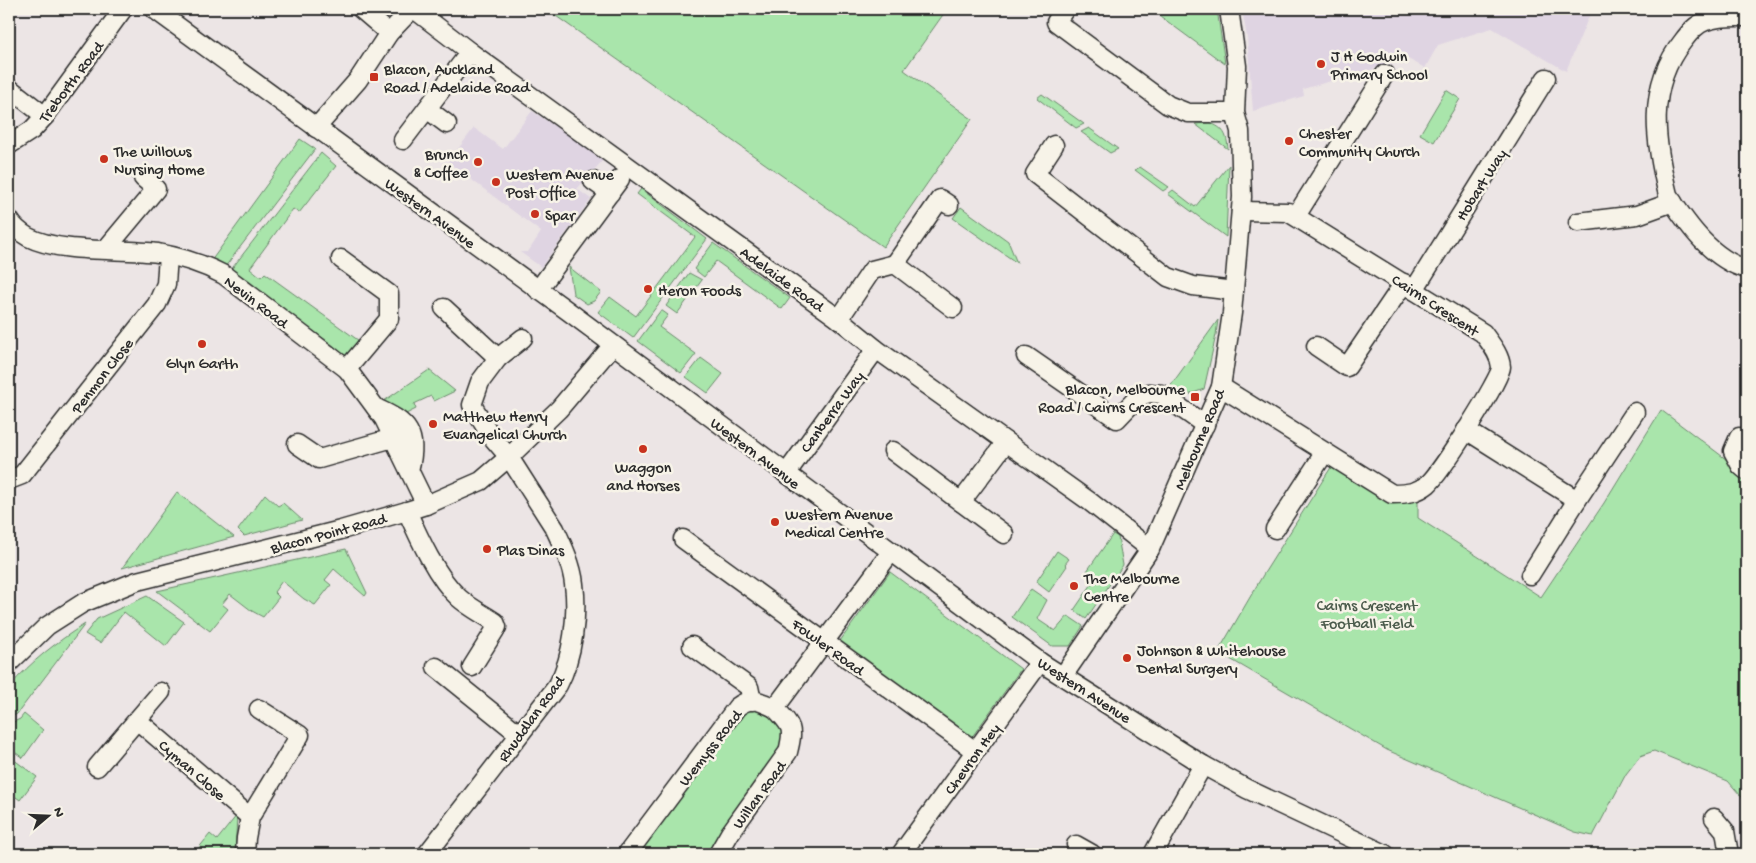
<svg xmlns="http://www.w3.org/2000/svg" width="1756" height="863" font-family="'Gochi Hand',sans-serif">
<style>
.built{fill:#dfd4e2}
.green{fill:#a9e5ab;stroke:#6a886b}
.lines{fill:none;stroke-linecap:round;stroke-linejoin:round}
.minor-casing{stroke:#2b2b2b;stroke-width:21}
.minor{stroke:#f7f3e8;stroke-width:18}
.poi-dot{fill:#c8321e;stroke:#f7f3e8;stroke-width:2}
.labels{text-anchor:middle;stroke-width:5;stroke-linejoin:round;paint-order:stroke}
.poi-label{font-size:16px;fill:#2b2b2b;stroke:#f7f3e8;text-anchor:start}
.street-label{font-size:16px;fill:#2b2b2b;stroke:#f7f3e8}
.park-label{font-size:16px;fill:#4a5a4b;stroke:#f7f3e8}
</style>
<rect width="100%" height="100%" fill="#ece5e5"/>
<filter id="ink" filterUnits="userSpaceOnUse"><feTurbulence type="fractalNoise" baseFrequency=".02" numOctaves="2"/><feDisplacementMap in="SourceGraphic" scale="10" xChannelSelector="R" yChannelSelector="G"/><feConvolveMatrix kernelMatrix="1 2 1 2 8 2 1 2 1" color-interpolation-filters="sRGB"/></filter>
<g filter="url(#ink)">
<g class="built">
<path d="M1242,9h350l-26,62 -74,-43 -54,17 -13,23 -17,-9 -105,30 1,7 -51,15 -6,-74z"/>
<path d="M532,111l72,48 -27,30 14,10 -50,68 -21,-15h8l13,-20 -93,-70 26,-34 29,21z"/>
</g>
<g class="green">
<path d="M546,9h401l-43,61 68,49 -89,128z"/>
<path d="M1166,9h51l8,55 -65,-48z"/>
<path d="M1446,90l14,9 -26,43 -14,-8z"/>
<path d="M1042,94l42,30 -8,4 -39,-30z"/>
<path d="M1210,123c14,5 17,12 18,26l-33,-25z"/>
<path d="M1089,128l29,21 -8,4 -29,-21z"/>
<path d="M300,139l15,10 -90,118 -14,-6z"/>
<path d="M321,153l15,13 -37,47 -6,-4 -43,59 11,9 4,-4 97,70 -12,18 -16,-15 -104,-75z"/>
<path d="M1229,165l-3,72 -58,-43 5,-4 22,17z"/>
<path d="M1140,167l29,20 -6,4 -28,-21z"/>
<path d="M641,189l66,50 -74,99 -35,-26 12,-15 26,19 59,-79 -58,-43z"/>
<path d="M961,207l47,34 9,22 -64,-45z"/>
<path d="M713,243l77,55 -8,11 -66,-48 -12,16 -10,-8z"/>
<path d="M569,267l32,25 -7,9 -7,3 -14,-10z"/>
<path d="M689,273l13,7 -25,34 -11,-8z"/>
<path d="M661,310l7,5 -9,12 37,27 -15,19 -43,-32z"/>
<path d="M1218,320l-2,15 -12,54 -21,8 -14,-9z"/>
<path d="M701,358l22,16 -15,19 -22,-16z"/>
<path d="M429,370l26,21 -21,10 -3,-5 -17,8 2,5 -10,5 -22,-13z"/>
<path d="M1661,410l86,65v125l-5,6 5,59v66l-1,1 1,18v53l-19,-22 -74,-30 -14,5 -14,18 -33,62 -18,-4 -188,-82 -169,-98 45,-77 72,-114 20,13 63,20v24l123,79 63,-94z"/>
<path d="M177,492l57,45 -112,31z"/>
<path d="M265,494l13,12 5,-3 19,17 -58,16 -6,-6z"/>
<path d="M1113,534l5,3 5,28 -37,54 -12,-9 22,-32 -9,-7z"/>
<path d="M346,549l21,44 -2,3 -31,-27 -9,11 6,5 -16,20 -11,-6 -22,-18 -8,11 5,5 -16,20 -11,-6 -22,-17 -8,10 6,5 -18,22 -53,-40z"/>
<path d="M1057,551l12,8 -4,5 2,2 -18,26 -13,-10z"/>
<path d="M890,572l131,97 -52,72 -126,-91 -3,-9z"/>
<path d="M1031,589l16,11 -10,19 18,12 13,-15 15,10 -13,20h-18l-40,-29z"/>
<path d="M147,596l37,26 -18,24 -42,-34 -24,31 -15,-9 12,-15z"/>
<path d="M85,624l-68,90 -8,4v-31c23,-26 47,-45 76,-63z"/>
<path d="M759,708l9,7 18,16 -3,16 -71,107h-77l106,-144z"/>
<path d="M24,714l19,16 -20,28 -14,-10v-24l11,-5z"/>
<path d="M9,756l28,21 -17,23 -11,-8z"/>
<path d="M237,815l-2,39h-32l-6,-4 13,-16 7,6z"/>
</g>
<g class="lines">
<defs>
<g id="minor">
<path d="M154,9l414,302 472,351 163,103 44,24 138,65"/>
<path d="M361,9l28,24"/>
<path d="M414,9l56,43 369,267 37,30 213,152 61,48"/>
<path d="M1065,9l-9,13 112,83 20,8h47"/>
<path d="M1747,17c-14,0 -28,-1 -41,4 -10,3 -17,12 -23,20 -37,46 -28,101 -15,154 19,29 44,65 79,74"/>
<path d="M9,88l36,28"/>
<path d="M427,109l20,15"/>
<path d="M316,128l42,-48 31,-47 23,-24"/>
<path d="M403,140l67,-88"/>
<path d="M9,145l23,-15 13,-14 78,-107"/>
<path d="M1054,145l-19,29 133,103 25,9 41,5"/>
<path d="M593,181l17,12"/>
<path d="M1296,216l89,-142"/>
<path d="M9,219c4,7 12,14 19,18 33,17 93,11 130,16 23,4 45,11 66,22l123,94 37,50 42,86"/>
<path d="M1578,222l59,-7 36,-13"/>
<path d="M106,249l50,-60 -13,-11"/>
<path d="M341,259l48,35v25l-42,50"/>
<path d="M895,264l45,-65 9,6"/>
<path d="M538,290l82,-111"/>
<path d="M1414,290l132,-212"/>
<path d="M444,308l54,50"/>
<path d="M839,319l33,-49 23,-6 58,44"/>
<path d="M1316,346l31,21 57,-84"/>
<path d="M1026,356l91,63 21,-22 11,-4 12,1 44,31"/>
<path d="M1221,387l171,107c14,0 25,-1 36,-10 12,-10 73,-105 73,-117 -1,-13 -11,-24 -18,-34l-195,-121 -47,-1"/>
<path d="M376,408c32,14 43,26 33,62"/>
<path d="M1466,430l111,70 -47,75"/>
<path d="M1739,437l-6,14 8,15 6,5"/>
<path d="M297,444l22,15 74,-21"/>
<path d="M893,451l68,51 45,-60"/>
<path d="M786,474l90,-125"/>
<path d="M9,480l13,-5 135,-171 9,-20 2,-28"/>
<path d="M1577,500l58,-88"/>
<path d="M961,502l43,32"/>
<path d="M407,511c12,27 30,67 52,87 10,9 24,16 36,24l2,5 -25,40"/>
<path d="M1275,529l50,-77"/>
<path d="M683,539l292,212"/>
<path d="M692,646l57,41 3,14"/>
<path d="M9,663l38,-37 36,-23 54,-22 204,-51 66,-19 19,-6 55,-24 28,-24 50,-48 54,-64"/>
<path d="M436,667l83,67"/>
<path d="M1063,676l87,-127 71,-162 11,-74 10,-116 -2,-66 -5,-18 2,-47 -8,-57"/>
<path d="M161,692l-24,28 113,97"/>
<path d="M97,767l40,-47"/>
<path d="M1714,818l11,13 4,23"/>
<path d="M1076,845l16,9"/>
<path d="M245,854l1,-16 4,-21 50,-82 -41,-26"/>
<path d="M427,854l131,-169c15,-29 20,-69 16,-101 -2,-19 -11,-38 -19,-55l-46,-72 -18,-21 -19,-31 8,-23 18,-24 25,-20"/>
<path d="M627,854l110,-147c15,-11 22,-6 38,1l116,-156"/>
<path d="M718,854l12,-21 58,-81c6,-24 4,-26 -13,-44"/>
<path d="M901,854l139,-192"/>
<path d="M1153,854l50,-89"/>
</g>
</defs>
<use href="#minor" class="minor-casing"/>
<use href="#minor" class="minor"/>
</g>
</g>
<g class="poi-dot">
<circle cx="1321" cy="64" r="5"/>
<rect x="369" y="72" width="10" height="10" rx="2.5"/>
<circle cx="1289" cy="141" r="5"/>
<circle cx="104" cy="159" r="5"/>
<circle cx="478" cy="162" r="5"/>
<circle cx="496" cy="182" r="5"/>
<circle cx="535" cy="214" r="5"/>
<circle cx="648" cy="289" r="5"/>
<circle cx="202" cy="344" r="5"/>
<rect x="1190" y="392" width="10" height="10" rx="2.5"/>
<circle cx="433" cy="424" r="5"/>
<circle cx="643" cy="449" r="5"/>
<circle cx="775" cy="522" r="5"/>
<circle cx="487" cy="549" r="5"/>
<circle cx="1074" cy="586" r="5"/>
<circle cx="1127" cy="658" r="5"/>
</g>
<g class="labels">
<g class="poi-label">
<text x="1331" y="61">J H Godwin<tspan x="1331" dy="18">Primary School</tspan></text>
<text x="384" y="74">Blacon, Auckland<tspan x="384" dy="18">Road / Adelaide Road</tspan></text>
<text x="1299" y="138">Chester<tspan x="1299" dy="18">Community Church</tspan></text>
<text x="114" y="156">The Willows<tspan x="114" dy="18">Nursing Home</tspan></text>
<text x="468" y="159" text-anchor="end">Brunch<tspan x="468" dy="18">&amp; Coffee</tspan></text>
<text x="506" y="179">Western Avenue<tspan x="506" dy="18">Post Office</tspan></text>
<text x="545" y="220">Spar</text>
<text x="658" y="295">Heron Foods</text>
<text x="202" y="368" text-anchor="middle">Glyn Garth</text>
<text x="1185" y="394" text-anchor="end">Blacon, Melbourne<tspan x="1185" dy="18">Road / Cairns Crescent</tspan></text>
<text x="443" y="421">Matthew Henry<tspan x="443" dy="18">Evangelical Church</tspan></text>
<text x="643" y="472" text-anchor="middle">Waggon<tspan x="643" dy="18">and Horses</tspan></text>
<text x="785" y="519">Western Avenue<tspan x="785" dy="18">Medical Centre</tspan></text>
<text x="497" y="555">Plas Dinas</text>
<text x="1084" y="583">The Melbourne<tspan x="1084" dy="18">Centre</tspan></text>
<text x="1137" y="655">Johnson &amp; Whitehouse<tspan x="1137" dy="18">Dental Surgery</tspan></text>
</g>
<g class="street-label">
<text transform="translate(70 81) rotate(-53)" y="6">Treborth Road</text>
<text transform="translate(1480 184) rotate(-58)" y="6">Hobart Way</text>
<text transform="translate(431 212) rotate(36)" y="6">Western Avenue</text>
<text transform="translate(783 278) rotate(36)" y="6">Adelaide Road</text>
<text transform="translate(257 301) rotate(37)" y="6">Nevin Road</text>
<text transform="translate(1436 304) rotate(33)" y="6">Cairns Crescent</text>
<text transform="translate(101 375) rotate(-52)" y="6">Penmon Close</text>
<text transform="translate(831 411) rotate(-54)" y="6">Canberra Way</text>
<text transform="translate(1198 439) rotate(-67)" y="6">Melbourne Road</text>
<text transform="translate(756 452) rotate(37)" y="6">Western Avenue</text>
<text transform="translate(328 532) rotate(-15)" y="6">Blacon Point Road</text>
<text transform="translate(829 646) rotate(36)" y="6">Fowler Road</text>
<text transform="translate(1085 689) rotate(33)" y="6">Western Avenue</text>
<text transform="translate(530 718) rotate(-54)" y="6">Rhuddlan Road</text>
<text transform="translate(709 747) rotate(-52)" y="6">Wemyss Road</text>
<text transform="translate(971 758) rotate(-54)" y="6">Chevron Hey</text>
<text transform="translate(193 769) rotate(41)" y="6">Cyman Close</text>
<text transform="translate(758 794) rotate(-54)" y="6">Willan Road</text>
</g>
<g class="park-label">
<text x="1367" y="610">Cairns Crescent<tspan x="1367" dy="18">Football Field</tspan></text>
</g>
</g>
<rect width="1756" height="863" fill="none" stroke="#f7f3e8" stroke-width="30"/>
<rect x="15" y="15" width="1726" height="833" fill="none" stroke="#2b2b2b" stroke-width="2" filter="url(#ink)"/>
<g transform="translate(48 816) rotate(71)" stroke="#f7f3e8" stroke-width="4" paint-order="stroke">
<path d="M0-4L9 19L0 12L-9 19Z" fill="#2b2b2b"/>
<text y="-8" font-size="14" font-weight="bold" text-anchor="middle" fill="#2b2b2b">N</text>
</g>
</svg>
